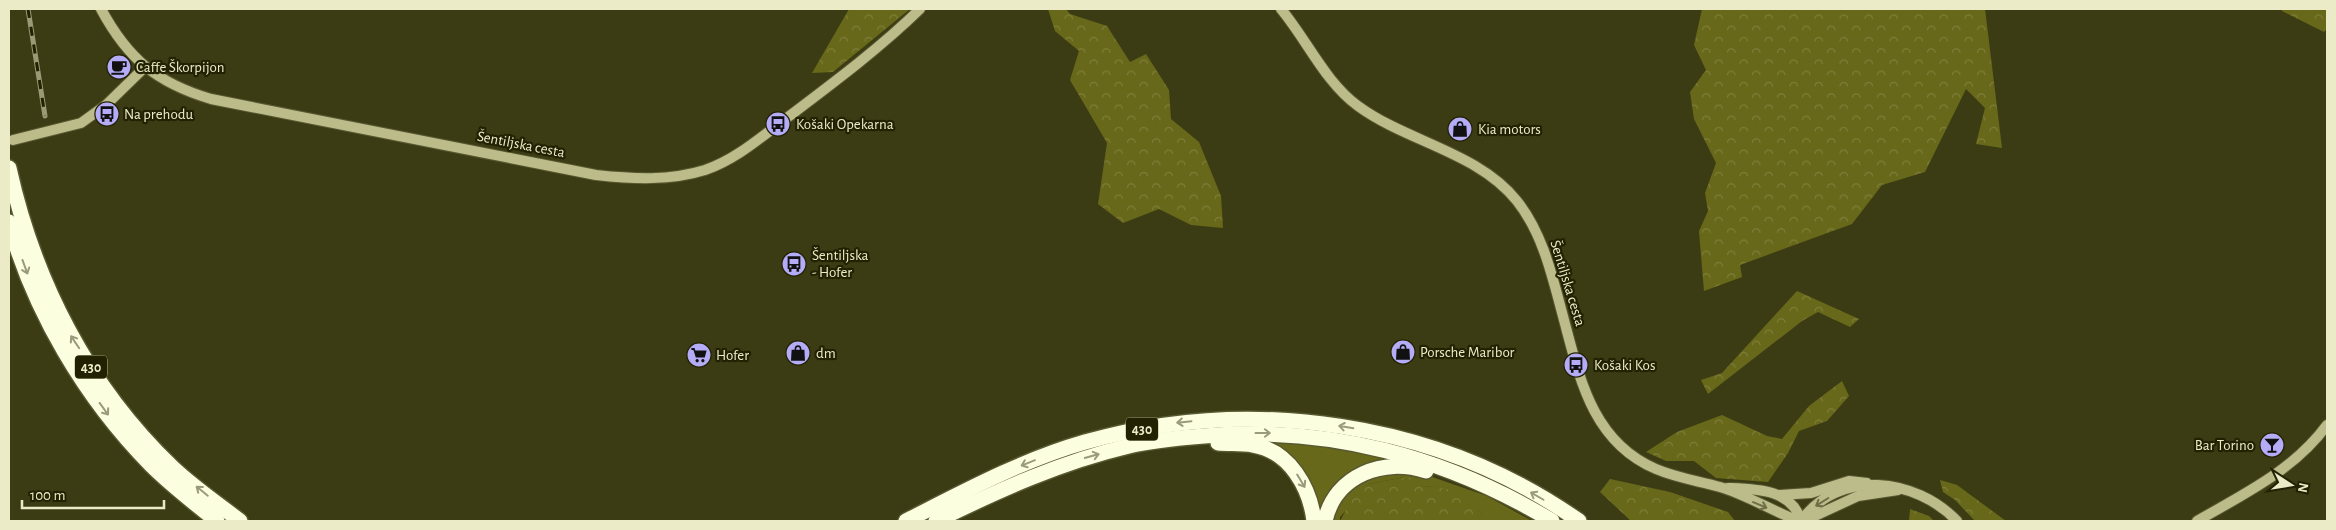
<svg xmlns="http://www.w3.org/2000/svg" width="2336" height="530" font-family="'Alegreya Sans',sans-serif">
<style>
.grass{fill:#68681a}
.forest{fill:url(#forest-crowns)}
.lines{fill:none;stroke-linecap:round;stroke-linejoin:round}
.secondary-casing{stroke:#585831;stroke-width:12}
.highway-casing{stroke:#585831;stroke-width:18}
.secondary{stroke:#bbbc8a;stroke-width:10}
.highway{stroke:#fcfee0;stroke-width:15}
.rail-casing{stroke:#9a9b74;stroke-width:5}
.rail{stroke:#222203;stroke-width:3;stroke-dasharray:9;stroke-linecap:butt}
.oneway{stroke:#9a9b7d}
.oneway2{stroke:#6e6f46}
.labels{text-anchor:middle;stroke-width:4.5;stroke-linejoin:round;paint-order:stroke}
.shield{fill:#222203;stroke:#afaf8c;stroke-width:1}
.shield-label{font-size:14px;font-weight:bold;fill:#ebecc7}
.poi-label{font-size:15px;fill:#ebecc7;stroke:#222203;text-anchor:start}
.street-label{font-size:15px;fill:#ebecc7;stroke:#222203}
</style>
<defs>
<pattern id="forest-crowns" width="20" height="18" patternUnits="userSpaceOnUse" patternTransform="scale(1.25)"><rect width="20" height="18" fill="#68681a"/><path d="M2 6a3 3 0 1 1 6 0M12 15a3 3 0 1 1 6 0" fill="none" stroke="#7e7e3a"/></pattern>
</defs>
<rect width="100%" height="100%" fill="#3c3c14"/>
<g class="grass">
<path d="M1259,440l72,6 68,14 -33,7 -44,54 -9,-25z"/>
<path d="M1418,472l69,24 45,25h-49v-4l-5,-8 -39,-21 -6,-2 -11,1 -17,-10 -36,7 -29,33v4h-10l13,-25 25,-21z"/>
</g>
<g class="forest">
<path d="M849,9h61l-77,63 -21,1z"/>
<path d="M1048,9h18l4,5 37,12 23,36 16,-8 23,36 2,29 28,23 22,54 2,32 -32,-3 -32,-16 -36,14 -25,-19 9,-61 -37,-63 9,-29 -24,-20z"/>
<path d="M1702,9h283l17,139 -26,-4 9,-36 -19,-19 -41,83 -43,13 -30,39 -112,41 2,12 -38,14 -5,-60 9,-20 -3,-18 11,-30 -22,-44 -4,-27 16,-22 -12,-25z"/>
<path d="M2282,9h45v20l-3,3 -42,-21z"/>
<path d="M1797,291l62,28 -9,8 -32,-15 -16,9 -94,73 -7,-14 21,-7z"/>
<path d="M1842,381l7,15 -22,25 -28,10 -11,22 -20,29 -52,-4 -22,-17h-28l-20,-9 31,-20 45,-17 45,21 15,3 27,-33z"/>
<path d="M1405,477l14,2 3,8 11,-1 37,8 13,23v4h-143l12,-23 17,-14z"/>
<path d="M1610,479l60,13 58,20 7,9h-104l-31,-29z"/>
<path d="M1940,480l17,5 49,36h-31l-20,-21 -12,-8z"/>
<path d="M1910,509l19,7 5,5h-25z"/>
</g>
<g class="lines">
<defs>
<g id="secondary">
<path d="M101,9c27,50 56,74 110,90l385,76c37,4 74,6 109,-5 32,-11 57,-34 83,-53 45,-34 92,-69 132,-108"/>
<path d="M1281,9c26,31 44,73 77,97 49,36 120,46 159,95 27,34 36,79 47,119 16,60 29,122 92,149 21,9 43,12 64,18 27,8 52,24 79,34"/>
<path d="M13,140l68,-17 25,-18 39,-38"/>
<path d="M1728,488c28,1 64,1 73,33"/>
<path d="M1780,495l31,-2 38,-12 18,2"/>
<path d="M1801,521c38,-53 115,-43 156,0"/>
<path d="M1804,521l54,-25 40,-6"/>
<path d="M2197,521c47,-27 97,-51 130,-96"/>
</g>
<g id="highway">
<path d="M9,168c25,113 79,219 163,299 21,20 46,37 68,54"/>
<path d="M9,222c25,89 76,176 142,243 20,20 43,38 66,56"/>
<path d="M1218,443c12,1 24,0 35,2 37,6 57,43 61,76"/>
<path d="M906,521c57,-29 116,-61 179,-79 166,-47 352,-21 494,79"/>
<path d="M936,521c63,-31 125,-59 193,-75 24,-6 49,-8 75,-10 124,-11 242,21 348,85"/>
<path d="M1325,521c10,-46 59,-64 101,-50"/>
</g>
</defs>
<use href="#secondary" class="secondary-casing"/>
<use href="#highway" class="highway-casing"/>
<use href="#secondary" class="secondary"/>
<use href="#highway" class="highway"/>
<defs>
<path id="rail" d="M28,9l17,107"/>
</defs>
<use href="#rail" class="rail-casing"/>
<use href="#rail" class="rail"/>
</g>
<defs><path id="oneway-shaft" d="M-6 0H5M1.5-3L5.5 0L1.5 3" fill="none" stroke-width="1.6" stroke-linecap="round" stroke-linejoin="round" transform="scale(1.25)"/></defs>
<g class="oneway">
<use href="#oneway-shaft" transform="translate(25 267) rotate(70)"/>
<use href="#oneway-shaft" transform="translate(75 342) rotate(-124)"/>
<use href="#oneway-shaft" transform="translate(104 409) rotate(54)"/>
<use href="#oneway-shaft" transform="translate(1184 422) rotate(174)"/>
<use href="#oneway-shaft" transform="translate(1346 427) rotate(-171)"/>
<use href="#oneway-shaft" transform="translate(1263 433)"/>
<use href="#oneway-shaft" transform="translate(1092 456) rotate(-16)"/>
<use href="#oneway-shaft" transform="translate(1028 463) rotate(158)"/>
<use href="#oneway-shaft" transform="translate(1301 481) rotate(59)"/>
<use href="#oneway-shaft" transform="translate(202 491) rotate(-141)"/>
<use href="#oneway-shaft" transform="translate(1537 496) rotate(-150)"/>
</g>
<g class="oneway2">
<use href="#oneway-shaft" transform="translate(1822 502) rotate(148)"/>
<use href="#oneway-shaft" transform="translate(1760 505) rotate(23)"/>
</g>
<defs>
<symbol id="cafe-disc" viewBox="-11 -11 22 22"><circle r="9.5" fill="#b5acf8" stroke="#222203"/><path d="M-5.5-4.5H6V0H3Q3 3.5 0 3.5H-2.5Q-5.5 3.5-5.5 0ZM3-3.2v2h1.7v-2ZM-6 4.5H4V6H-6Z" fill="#111"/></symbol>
<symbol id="bus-disc" viewBox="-11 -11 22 22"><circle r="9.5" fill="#b5acf8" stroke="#222203"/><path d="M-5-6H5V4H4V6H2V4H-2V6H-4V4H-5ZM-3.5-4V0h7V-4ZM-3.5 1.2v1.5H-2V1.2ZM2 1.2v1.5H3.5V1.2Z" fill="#111"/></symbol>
<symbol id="shop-disc" viewBox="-11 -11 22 22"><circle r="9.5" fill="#b5acf8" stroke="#222203"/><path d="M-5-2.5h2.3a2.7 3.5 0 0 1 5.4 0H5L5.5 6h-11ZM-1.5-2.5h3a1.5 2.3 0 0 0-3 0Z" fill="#111"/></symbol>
<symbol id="supermarket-disc" viewBox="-11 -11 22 22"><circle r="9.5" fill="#b5acf8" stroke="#222203"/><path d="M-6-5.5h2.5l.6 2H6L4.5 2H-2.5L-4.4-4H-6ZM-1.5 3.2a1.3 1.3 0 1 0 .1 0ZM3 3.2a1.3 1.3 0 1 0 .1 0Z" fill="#111"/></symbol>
<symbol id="bar-disc" viewBox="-11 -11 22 22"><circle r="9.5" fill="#b5acf8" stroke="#222203"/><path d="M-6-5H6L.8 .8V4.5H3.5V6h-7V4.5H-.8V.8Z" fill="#111"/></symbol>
</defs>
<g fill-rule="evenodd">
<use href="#cafe-disc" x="105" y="53" width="28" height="28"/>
<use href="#bus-disc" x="93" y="100" width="28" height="28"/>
<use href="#bus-disc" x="764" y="110" width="28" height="28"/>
<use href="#shop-disc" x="1446" y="115" width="28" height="28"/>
<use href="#bus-disc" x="780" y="250" width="28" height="28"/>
<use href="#shop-disc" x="1389" y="338" width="28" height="28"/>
<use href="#shop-disc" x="784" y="339" width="28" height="28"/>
<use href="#supermarket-disc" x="685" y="341" width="28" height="28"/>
<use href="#bus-disc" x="1562" y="351" width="28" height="28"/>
<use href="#bar-disc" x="2258" y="431" width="28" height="28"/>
</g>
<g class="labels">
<g class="shield">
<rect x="75" y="355.5" width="32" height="23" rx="4"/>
<rect x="1126" y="417.5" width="32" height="23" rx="4"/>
</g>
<g class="shield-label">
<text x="91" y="372">430</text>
<text x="1142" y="434">430</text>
</g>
<g class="poi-label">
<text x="136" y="72">Caffe Škorpijon</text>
<text x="124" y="119">Na prehodu</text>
<text x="796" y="129">Košaki Opekarna</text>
<text x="1478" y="134">Kia motors</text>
<text x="812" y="260">Šentiljska<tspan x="812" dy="17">- Hofer</tspan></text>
<text x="1420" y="357">Porsche Maribor</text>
<text x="816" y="358">dm</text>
<text x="716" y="360">Hofer</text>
<text x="1594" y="370">Košaki Kos</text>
<text x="2254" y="450" text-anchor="end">Bar Torino</text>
</g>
<g class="street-label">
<text transform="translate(521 144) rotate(11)" y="5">Šentiljska cesta</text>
<text transform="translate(1568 283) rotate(73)" y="5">Šentiljska cesta</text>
</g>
</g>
<rect width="2336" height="530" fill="none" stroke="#ebecc7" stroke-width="20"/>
<g transform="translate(2291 485) rotate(102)" stroke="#222203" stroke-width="4" paint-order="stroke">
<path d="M0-4L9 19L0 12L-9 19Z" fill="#ebecc7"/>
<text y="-8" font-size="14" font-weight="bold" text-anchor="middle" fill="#ebecc7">N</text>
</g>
<path d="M22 500v8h142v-8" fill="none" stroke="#ebecc7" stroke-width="2.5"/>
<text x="30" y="500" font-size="15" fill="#ebecc7" stroke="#222203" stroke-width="4" paint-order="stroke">100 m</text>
</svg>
